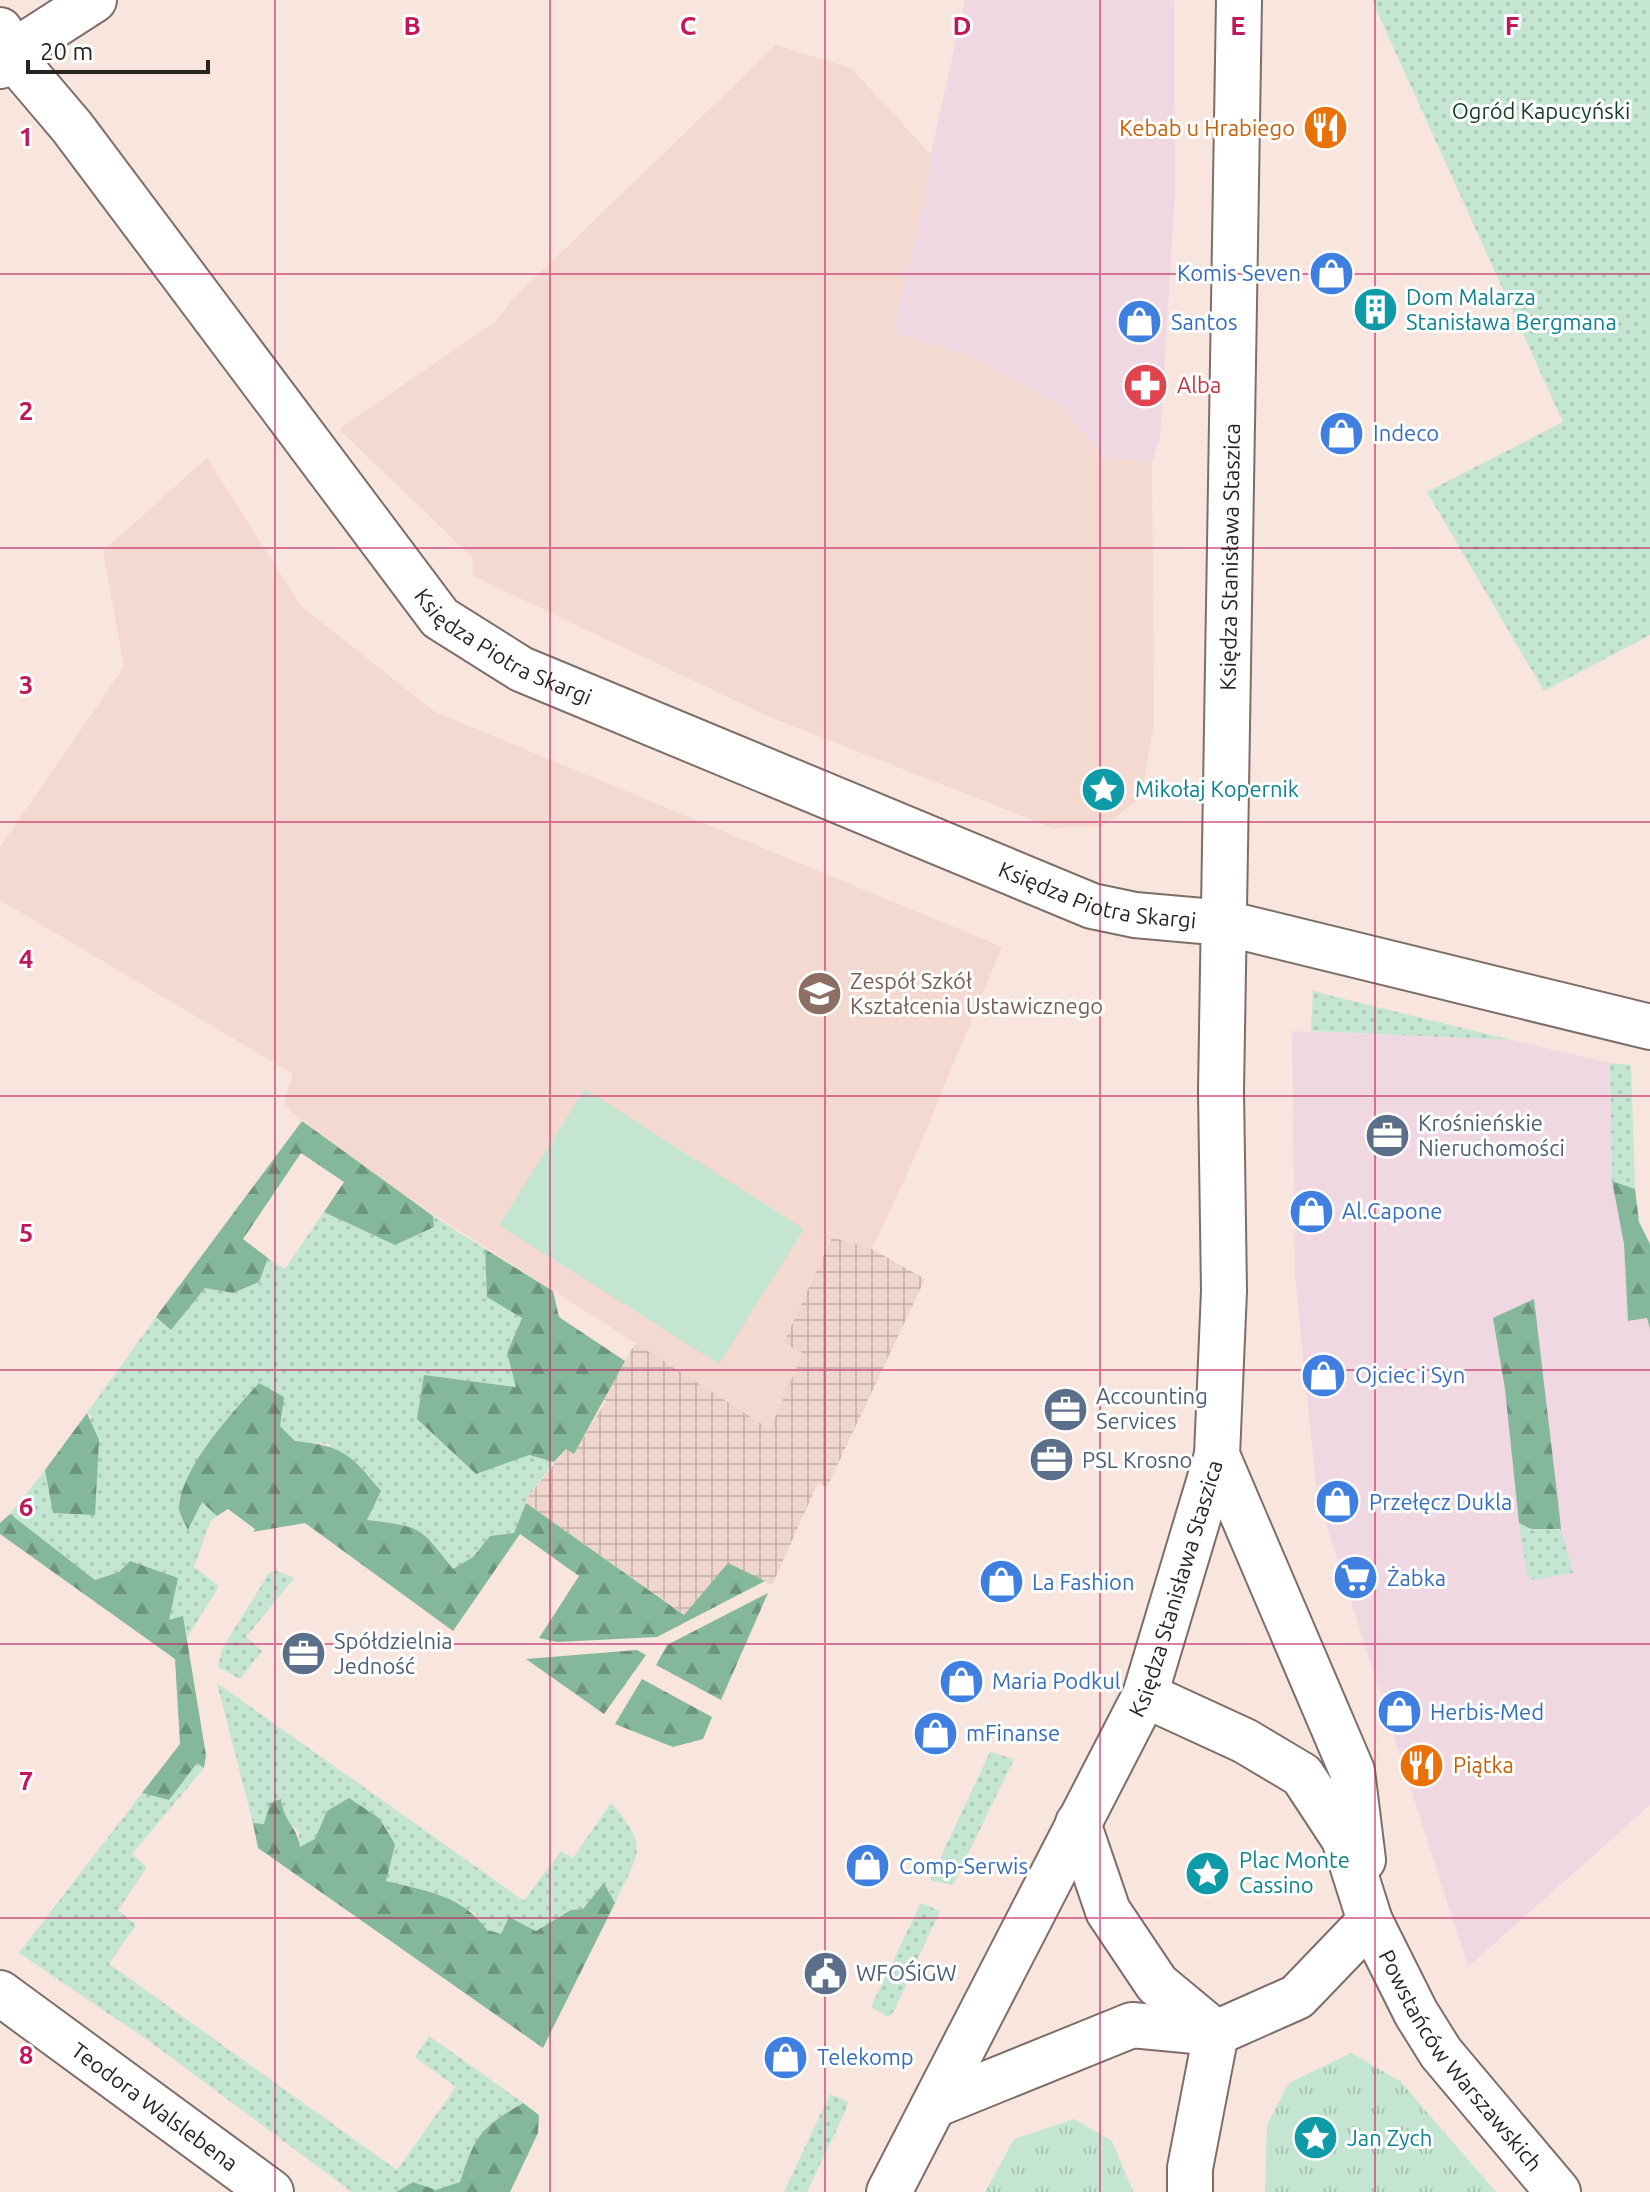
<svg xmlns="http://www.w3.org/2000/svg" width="1650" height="2192" font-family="Ubuntu,sans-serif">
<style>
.commercial{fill:#f0d8e2}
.industrial{fill:url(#industrial-grid)}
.built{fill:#f4d9d0}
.grass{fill:url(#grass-dots)}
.forest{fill:url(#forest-firs)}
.park{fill:url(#park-tufts)}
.pitch{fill:#c3e5d1}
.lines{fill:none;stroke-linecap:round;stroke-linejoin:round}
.minor-casing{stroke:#7e6e68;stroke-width:48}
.major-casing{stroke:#7e6e68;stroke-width:48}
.minor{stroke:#fff;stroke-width:44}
.major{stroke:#fff;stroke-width:44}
.grid{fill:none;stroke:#c2185b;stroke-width:2;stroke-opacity:0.55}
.labels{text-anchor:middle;stroke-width:6;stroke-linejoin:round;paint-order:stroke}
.park-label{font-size:22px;fill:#133c28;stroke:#fff}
.food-label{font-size:22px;fill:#c56008;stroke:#fff;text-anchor:end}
.shop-label{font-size:22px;fill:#366cbe;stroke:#fff;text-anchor:start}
.culture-label{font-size:22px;fill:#0d838f;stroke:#fff;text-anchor:start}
.health-label{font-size:22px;fill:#be3a42;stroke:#fff;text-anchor:start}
.street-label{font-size:22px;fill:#2a2421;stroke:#fff}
.education-label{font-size:22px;fill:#785e54;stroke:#fff;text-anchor:start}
.service-label{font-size:22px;fill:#4e5e75;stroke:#fff;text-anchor:start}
.grid-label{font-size:26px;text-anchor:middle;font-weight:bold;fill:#c2185b;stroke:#fff;stroke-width:6;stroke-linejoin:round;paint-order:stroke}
</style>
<defs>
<pattern id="industrial-grid" width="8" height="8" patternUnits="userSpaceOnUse" patternTransform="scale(2)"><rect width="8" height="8" fill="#eed5cd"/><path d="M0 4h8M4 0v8" fill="none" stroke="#ccb7b0"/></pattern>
<pattern id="grass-dots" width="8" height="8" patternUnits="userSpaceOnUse" patternTransform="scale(2)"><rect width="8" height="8" fill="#c3e5d1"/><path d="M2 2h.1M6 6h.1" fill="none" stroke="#a8c4b3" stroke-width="1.8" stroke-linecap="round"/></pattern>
<pattern id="forest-firs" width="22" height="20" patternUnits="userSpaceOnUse" patternTransform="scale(2)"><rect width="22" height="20" fill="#85b79b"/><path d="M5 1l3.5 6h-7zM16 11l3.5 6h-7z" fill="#6d957e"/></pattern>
<pattern id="park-tufts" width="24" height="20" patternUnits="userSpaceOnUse" patternTransform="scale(2)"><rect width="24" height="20" fill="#c3e5d1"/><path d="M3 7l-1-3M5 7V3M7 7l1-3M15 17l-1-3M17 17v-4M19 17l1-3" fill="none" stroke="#a8c4b3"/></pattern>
</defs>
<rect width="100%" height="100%" fill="#f7e5de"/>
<g class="commercial">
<path d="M965,0h209l1,191 -15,246 -8,25 -47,-4 -46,-53 -89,-49 -79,-24z"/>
<path d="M1292,1031l219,9 99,23 2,118 12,63 4,77 19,-3 3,11v476l-182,162 -151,-471 -22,-221z"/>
</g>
<path class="industrial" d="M832,1237l40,12 53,30 -98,208 -9,-4 -46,102 -44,-21 -43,51 -159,-112 2,-6 38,-48 8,4 32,-52 -5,-3 35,-55 134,86 32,-76 -19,-9z"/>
<g class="built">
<path d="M776,45l75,23 80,87 -9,55 -30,122 78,24 89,49 46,53 47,4 2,262 -13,73 -37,29 -51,2 -283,-111 -297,-141v-18l-134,-129 156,-107 19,-24z"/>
<path d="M207,458l94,148 134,106 567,235 -88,212 -42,90 -40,-12 -49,106 20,10 -33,76 -396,-253 -91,-71 10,-31 -293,-174v-53l124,-180 -21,-116z"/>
</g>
<g class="grass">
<path d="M1372,0h278v635l-106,56 -117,-199 136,-70z"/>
<path d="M1313,990l11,4 187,46 -200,-9z"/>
<path d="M1610,1063l21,2 4,124 -23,-8z"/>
<path d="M324,1212l71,33 39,-18 -1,-11 52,33 2,48 35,20 -15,36 10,34 -93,-12 105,80 25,7 -26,35 -14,36 -24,3 -17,21 -20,12c-32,-41 -34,-43 -86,-49l-38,-76 -34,-3 -15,-15 -20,-43 -33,37 -38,55v54l13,-28 15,15 -7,6 -16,45 25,19 -32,52 -4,-22 -14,5 -49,-49 -25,8 -85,-66 35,-44 8,43 39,-97 -5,-3 69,-96 15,13 34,-42 28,5 26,-11 9,-24 17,11z"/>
<path d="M1519,1523l12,6h30l12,44 -40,7 -6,-6z"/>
<path d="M275,1570l19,8 -48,59 16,14 -22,28 -22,-12 4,-18 47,-76z"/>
<path d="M217,1683l307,218 37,-50 12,7 38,-55c40,46 27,49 4,100l-10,-19 -22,25 -12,1 -35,21 -27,-14 -8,17 -15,-4 -12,-18 -88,-31 -59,-70 -12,29 -16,8v-16l-29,-28 -6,20 -11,-1z"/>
<path d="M990,1752l24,7 -61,126 -23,-5z"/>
<path d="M197,1763l7,5 -72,86 15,13 -29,43 18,15 -27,39 288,206 59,-83 -41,-30 14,-21 94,67c-41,24 -49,34 -63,79l-24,9 -23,-9 -17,10h-44l-200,-149 -133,-90 123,-160 27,6z"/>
<path d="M921,1903l19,8 -46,100 -6,6 -17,-10z"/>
<path d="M830,2094l18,8 -3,10 -38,80h-23z"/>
</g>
<g class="forest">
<path d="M302,1121l131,95 1,11 -39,18 -71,-33 20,-30 -43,-29 -58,86 25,19 -9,24 -26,11 -28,-5 -34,42 -15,-13z"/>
<path d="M1612,1181l23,8 4,33 11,22v85l-3,-11 -19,3 -4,-77z"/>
<path d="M485,1249l68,42 6,26 66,44 -51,93 -8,-5 -12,13 -25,-7 -53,19 -59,-55 7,-44 92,12 -9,-34 15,-35 -35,-21z"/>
<path d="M1534,1299l25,211 2,19h-30l-12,-6 -14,-134 -12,-71z"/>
<path d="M259,1383l25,14 -4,29 15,15c49,5 55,13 86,50l-14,29c56,7 52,6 86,49l20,-12 17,-21 24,-3 12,-30 158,112 44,-52 37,18 -108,56 -100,5 -18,-4 40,-62 -59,-42 -67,97 -148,-108 -52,9 2,-3 -27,-20 -11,7 -15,-14 -14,28c-3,-7 -9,-16 -9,-23 3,-41 54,-95 80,-124z"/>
<path d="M87,1413l12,27 -4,75 -42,-2 -8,-43z"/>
<path d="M10,1514l85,66 24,-8 11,-11 48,17 -9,42 14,-4 23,139 -2,13 -7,-5 -28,37 -27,-7 38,-49 -5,-85 -175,-125v-11z"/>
<path d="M768,1593l-47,107 -65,-35 11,-20z"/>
<path d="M637,1650l9,5 -42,59 -78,-55z"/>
<path d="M642,1679l70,38 -9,22 -30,8 -58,-23z"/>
<path d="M349,1798l30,20 16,26 -9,37c40,10 76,14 101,49l14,4 8,-17 27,14 35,-21 12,-1 21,-26 11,20 -72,145 -285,-200 -5,-25 11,1 6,-21 11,-4c2,22 16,27 19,48l15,-8 12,-28z"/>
<path d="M523,2103l16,12 -1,18 -28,59h-114l17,-10 23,8 24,-8c15,-46 20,-54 63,-79z"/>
</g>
<g class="park">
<path d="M1351,2053l49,28 96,111h-231l2,-67 22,-42z"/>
<path d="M1074,2119l38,22 21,51h-148l29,-53z"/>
</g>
<path class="pitch" d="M585,1089l219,140 -85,135 -220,-139z"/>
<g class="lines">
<defs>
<g id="minor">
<path id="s1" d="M94,0l-84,54 62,73 368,491 81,51 571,237 43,9 90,8 425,104"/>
<path d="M1217,1455l135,316 11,89"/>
<path id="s2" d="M1145,1695l100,46 57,34 42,64 26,82 46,92 25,40 117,139"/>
<path d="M1078,1823l30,88 49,73 59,49"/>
<path id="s3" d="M0,1993l271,199"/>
<path d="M937,2104l195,-79 84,8 81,-36 73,-76"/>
<path id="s4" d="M889,2192l256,-497 72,-240 7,-164 -3,-200 18,-1091"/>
<path d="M1190,2192v-24l26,-135"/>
</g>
<path id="major" d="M0,30l10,24 -10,12"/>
</defs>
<use href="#minor" class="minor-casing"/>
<use href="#major" class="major-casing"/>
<use href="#minor" class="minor"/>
<use href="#major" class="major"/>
</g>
<path class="grid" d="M275,0v2192M550,0v2192M825,0v2192M1100,0v2192M1375,0v2192M0,274h1650M0,548h1650M0,822h1650M0,1096h1650M0,1370h1650M0,1644h1650M0,1918h1650"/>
<defs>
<symbol id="restaurant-disc" viewBox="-11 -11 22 22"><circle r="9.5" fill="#e8710a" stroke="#fff"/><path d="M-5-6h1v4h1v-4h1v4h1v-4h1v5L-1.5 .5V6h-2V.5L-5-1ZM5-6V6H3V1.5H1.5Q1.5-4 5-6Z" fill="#fff"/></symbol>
<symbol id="shop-disc" viewBox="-11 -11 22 22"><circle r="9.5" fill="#3f7fe0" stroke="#fff"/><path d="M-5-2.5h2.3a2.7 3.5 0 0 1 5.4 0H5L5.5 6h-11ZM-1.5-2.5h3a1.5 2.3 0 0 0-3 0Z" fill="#fff"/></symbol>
<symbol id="building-disc" viewBox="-11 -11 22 22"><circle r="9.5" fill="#0f9aa8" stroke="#fff"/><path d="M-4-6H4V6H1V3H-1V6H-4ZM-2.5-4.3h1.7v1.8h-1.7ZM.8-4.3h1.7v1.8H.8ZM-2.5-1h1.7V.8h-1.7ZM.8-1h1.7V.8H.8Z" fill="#fff"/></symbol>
<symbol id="pharmacy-disc" viewBox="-11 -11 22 22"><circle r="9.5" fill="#e0444e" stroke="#fff"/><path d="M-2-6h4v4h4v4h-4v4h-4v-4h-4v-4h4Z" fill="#fff"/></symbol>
<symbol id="sight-disc" viewBox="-11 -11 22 22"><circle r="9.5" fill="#0f9aa8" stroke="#fff"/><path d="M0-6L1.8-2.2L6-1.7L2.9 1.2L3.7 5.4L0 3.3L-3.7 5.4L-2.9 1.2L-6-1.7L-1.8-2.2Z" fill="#fff"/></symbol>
<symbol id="school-disc" viewBox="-11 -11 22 22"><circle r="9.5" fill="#8d6e63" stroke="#fff"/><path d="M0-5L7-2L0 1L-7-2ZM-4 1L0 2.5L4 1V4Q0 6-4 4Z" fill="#fff"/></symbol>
<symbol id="office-disc" viewBox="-11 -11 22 22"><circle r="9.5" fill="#5c6f8a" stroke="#fff"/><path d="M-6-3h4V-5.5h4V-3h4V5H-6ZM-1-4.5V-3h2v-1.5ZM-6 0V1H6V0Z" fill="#fff"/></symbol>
<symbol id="supermarket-disc" viewBox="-11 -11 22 22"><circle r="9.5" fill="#3f7fe0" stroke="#fff"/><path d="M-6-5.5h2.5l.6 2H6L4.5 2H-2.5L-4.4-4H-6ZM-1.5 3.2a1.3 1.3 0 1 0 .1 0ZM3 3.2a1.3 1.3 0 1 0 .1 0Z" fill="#fff"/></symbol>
<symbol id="civic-disc" viewBox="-11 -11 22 22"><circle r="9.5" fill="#5c6f8a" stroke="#fff"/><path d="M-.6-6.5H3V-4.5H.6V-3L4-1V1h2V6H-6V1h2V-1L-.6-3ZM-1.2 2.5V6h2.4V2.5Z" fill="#fff"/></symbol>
</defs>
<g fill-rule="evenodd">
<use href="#restaurant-disc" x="1300" y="102" width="51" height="51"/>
<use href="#shop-disc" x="1306" y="248" width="51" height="51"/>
<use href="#building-disc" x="1350" y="284" width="51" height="51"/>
<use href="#shop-disc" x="1114" y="296" width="51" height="51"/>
<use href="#pharmacy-disc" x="1120" y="360" width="51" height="51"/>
<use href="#shop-disc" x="1316" y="408" width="51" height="51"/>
<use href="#sight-disc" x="1078" y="764" width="51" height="51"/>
<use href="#school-disc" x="794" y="968" width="51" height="51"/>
<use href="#office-disc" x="1362" y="1110" width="51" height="51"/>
<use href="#shop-disc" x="1286" y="1186" width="51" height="51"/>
<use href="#shop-disc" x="1298" y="1350" width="51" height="51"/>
<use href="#office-disc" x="1040" y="1384" width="51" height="51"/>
<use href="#office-disc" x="1026" y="1434" width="51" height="51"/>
<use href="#shop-disc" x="1312" y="1476" width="51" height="51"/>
<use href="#supermarket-disc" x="1330" y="1552" width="51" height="51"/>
<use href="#shop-disc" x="976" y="1556" width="51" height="51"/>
<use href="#office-disc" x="278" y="1628" width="51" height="51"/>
<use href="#shop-disc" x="936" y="1656" width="51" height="51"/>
<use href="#shop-disc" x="1374" y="1686" width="51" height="51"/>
<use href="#shop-disc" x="910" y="1708" width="51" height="51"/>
<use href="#restaurant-disc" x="1396" y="1740" width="51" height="51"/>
<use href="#shop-disc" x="842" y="1840" width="51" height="51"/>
<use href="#sight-disc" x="1182" y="1848" width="51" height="51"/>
<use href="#civic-disc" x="800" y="1948" width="51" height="51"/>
<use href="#shop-disc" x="760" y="2032" width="51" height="51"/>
<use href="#sight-disc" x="1290" y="2112" width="51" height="51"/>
</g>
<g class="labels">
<g class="park-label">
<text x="1541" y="119">Ogród Kapucyński</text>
</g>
<g class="food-label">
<text x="1295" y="136">Kebab u Hrabiego</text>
<text x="1453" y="1773" text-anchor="start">Piątka</text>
</g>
<g class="shop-label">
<text x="1301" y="281" text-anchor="end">Komis Seven</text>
<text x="1171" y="330">Santos</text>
<text x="1373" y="441">Indeco</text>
<text x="1342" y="1219">Al.Capone</text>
<text x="1355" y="1383">Ojciec i Syn</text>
<text x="1369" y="1510">Przełęcz Dukla</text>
<text x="1387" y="1586">Żabka</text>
<text x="1032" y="1590">La Fashion</text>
<text x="992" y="1689">Maria Podkul</text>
<text x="1430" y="1720">Herbis-Med</text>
<text x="966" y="1741">mFinanse</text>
<text x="899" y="1874">Comp-Serwis</text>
<text x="817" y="2065">Telekomp</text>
</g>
<g class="culture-label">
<text x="1406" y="305">Dom Malarza<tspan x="1406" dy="25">Stanisława Bergmana</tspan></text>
<text x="1135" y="797">Mikołaj Kopernik</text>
<text x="1239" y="1868">Plac Monte<tspan x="1239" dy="25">Cassino</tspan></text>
<text x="1347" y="2146">Jan Zych</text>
</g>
<g class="health-label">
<text x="1177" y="393">Alba</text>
</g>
<g class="street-label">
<text dy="8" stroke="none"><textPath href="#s4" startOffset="1708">Księdza Stanisława Staszica</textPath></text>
<text dy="8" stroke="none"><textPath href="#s1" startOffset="878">Księdza Piotra Skargi</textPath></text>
<text dy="8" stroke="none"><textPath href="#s1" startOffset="1526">Księdza Piotra Skargi</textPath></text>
<text dy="8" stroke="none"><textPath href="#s4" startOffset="670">Księdza Stanisława Staszica</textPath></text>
<text dy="8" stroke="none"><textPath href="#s2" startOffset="506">Powstańców Warszawskich</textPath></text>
<text dy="8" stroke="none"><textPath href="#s3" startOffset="192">Teodora Walslebena</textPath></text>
</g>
<g class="education-label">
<text x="850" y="989">Zespół Szkół<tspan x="850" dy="25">Kształcenia Ustawicznego</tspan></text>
</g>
<g class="service-label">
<text x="1418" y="1131">Krośnieńskie<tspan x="1418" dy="25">Nieruchomości</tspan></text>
<text x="1096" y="1404">Accounting<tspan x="1096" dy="25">Services</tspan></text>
<text x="1082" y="1468">PSL Krosno</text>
<text x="334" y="1649">Spółdzielnia<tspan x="334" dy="25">Jedność</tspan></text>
<text x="856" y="1981">WFOŚiGW</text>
</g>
</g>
<g class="grid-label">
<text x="412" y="35">B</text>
<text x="688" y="35">C</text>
<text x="962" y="35">D</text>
<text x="1238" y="35">E</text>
<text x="1512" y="35">F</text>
<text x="26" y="146">1</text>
<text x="26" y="420">2</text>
<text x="26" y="694">3</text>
<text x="26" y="968">4</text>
<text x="26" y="1242">5</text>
<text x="26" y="1516">6</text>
<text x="26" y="1790">7</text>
<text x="26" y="2064">8</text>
</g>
<path d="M28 60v12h180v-12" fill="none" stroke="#2a2421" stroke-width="4"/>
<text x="40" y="60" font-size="24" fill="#2a2421" stroke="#ffffff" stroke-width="6" paint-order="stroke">20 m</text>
</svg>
